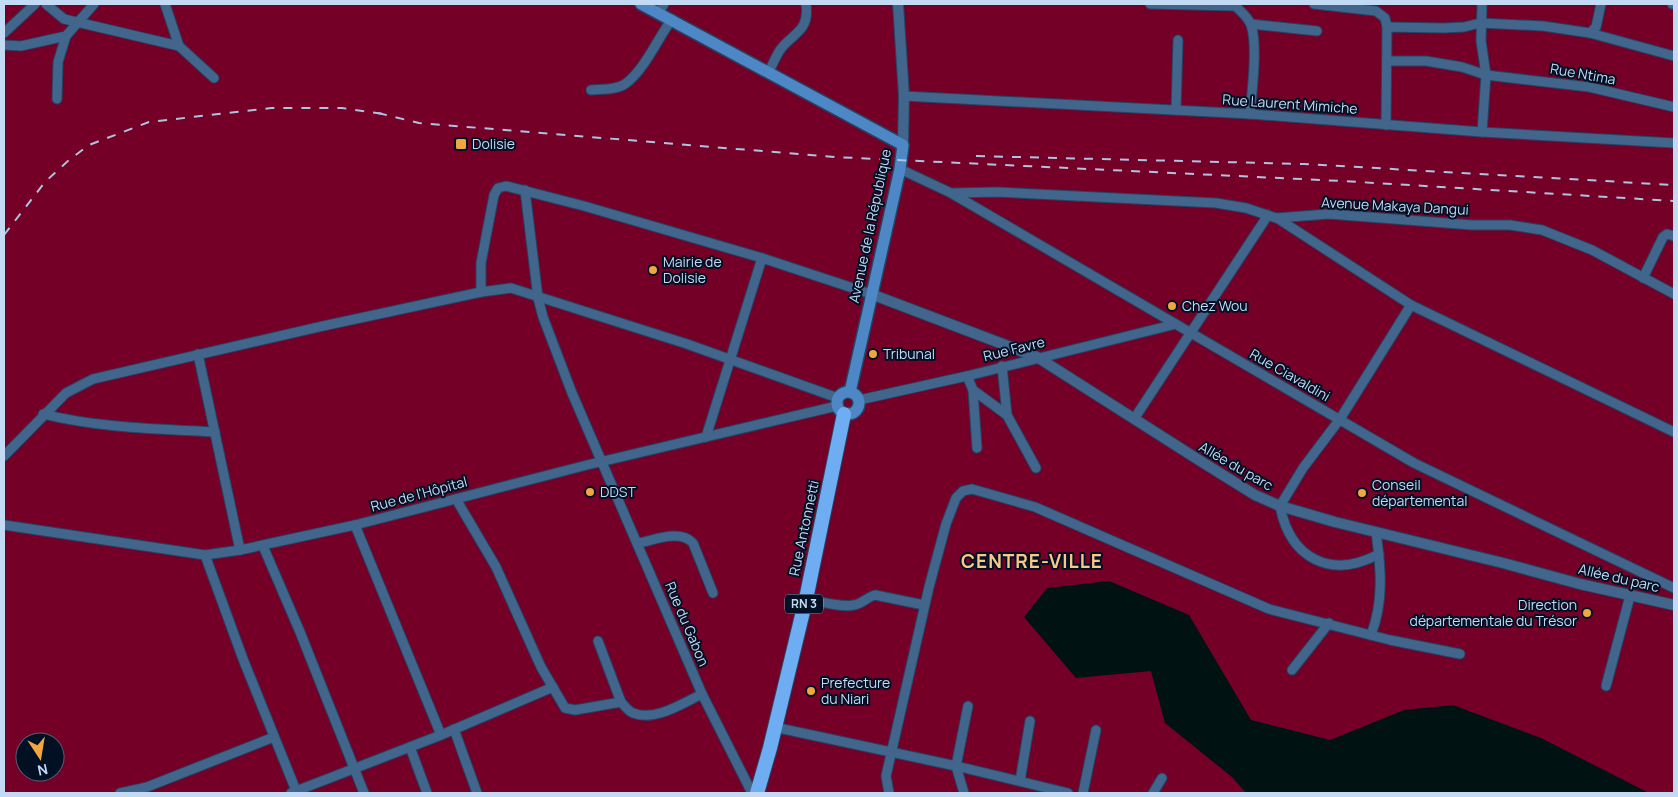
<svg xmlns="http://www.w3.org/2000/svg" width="1678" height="797" font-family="Manrope,sans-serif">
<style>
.green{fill:#740027;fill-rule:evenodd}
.water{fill:#001212}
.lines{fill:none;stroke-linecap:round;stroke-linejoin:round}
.minor-casing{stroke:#254464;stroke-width:11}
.tertiary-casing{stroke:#254464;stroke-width:12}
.secondary-casing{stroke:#254464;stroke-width:14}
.trunk-casing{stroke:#254464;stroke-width:16}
.minor{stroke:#42658c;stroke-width:9}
.tertiary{stroke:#42658c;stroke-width:10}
.secondary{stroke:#4e87c5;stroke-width:11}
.trunk{stroke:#6eadf2;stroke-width:14}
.rail{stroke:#acc4e0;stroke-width:2;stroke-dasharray:9 9;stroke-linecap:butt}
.poi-dot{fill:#efa73e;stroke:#021023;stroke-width:2}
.labels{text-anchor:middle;stroke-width:4;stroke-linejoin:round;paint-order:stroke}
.shield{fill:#021023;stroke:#899db6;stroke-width:1}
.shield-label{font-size:12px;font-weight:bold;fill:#c3daf5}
.street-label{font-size:14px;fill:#c3daf5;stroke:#021023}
.poi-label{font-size:14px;fill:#c3daf5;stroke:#021023;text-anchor:start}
.district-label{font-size:19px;font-weight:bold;letter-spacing:1px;fill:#fac786;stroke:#021023}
</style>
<rect width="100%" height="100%" fill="#072848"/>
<path class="green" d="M4,4h1670v789h-1670zM25,742h30v30h-30z"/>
<path class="water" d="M1109,581l80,34 62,105 79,20 74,-30 49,-5 88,33 108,55h-403l-14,-16 -67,-54 -14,-52 -75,7 -52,-61 23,-29z"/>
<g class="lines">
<defs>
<g id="minor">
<path d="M46,4l18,15 115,27"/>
<path d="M165,4l14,42 35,32"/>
<path d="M1150,4l85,2"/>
<path d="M1234,4c5,7 13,11 17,21 7,20 1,66 -1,89"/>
<path d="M1314,4l62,7 9,7 2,9"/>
<path d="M1672,4h2"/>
<path d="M659,12l5,-8"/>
<path d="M1251,24l66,7"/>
<path d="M4,33l31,-29"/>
<path d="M1590,33l6,-6 5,-23"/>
<path d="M4,45l17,1 45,-10"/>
<path d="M1389,61h37l36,6 24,8 103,12 85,20"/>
<path d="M769,71c4,-7 7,-15 11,-21 12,-17 30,-18 26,-46"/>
<path d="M591,90c11,-1 25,0 34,-6 19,-13 33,-46 47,-65"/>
<path d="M904,96l346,18 232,18 192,11"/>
<path d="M57,99l1,-37 8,-26 28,-32"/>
<path d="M1176,110l2,-70"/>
<path d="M1386,125l1,-98 57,1 20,-1 16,-4 63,3 47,7 84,23"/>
<path d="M1482,132l4,-57 -5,-34 1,-37"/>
<path d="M900,169l51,24 463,270 260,125"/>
<path d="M525,190l13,108 5,19 29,76 130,301 50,99"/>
<path d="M953,193l44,-1 219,11 30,5 30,10 53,-4 143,11h38l32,5 50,20 82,44"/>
<path d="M1277,218l134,87 263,127"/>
<path d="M1643,278l20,-41 4,-3 7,2"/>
<path d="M481,292v-29l13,-68 4,-7 8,-2 78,20 178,52 109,36"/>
<path d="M198,354l42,196"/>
<path d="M1002,366l5,49 29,53"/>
<path d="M967,376l6,14 34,25"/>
<path d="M973,390l4,58"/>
<path d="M859,400l108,-24 209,-52"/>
<path d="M43,414c56,14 115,15 172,18"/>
<path d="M1134,419l134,-204"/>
<path d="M706,437l56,-179"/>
<path d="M4,456l62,-63 27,-14 230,-53 158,-34 30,-4 176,56 151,54"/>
<path d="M456,499l40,68 45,100 24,41 10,2 46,-8c3,3 7,9 12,11 22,9 50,-10 69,-19"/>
<path d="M4,525l201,30 35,-5 115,-25 232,-60 250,-59"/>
<path d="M355,525l86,210"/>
<path d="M638,543c17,-3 42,-14 55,0l20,50"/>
<path d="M263,546l37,86 64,161"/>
<path d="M1379,554c-49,26 -89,4 -99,-48l23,-38 37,-49 71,-114"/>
<path d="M205,555l38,104 54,134"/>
<path d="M806,599c14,2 34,9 48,6 8,-1 13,-8 21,-10l49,10"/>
<path d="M1371,635c13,-34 10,-67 5,-103"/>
<path d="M598,641l23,61"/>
<path d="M1292,670l37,-47"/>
<path d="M1606,686l24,-90"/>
<path d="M774,727l182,39 112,27"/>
<path d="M454,729l23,64"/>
<path d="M410,747l17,46"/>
<path d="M1020,781l10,-60"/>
<path d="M120,793l27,-6 127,-50"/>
<path d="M291,793l150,-58 112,-48"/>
<path d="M889,793l-3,-17 43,-189 17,-63 10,-26 7,-7 9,-2 63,18 234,102 121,31 70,14"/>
<path d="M964,793l-8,-27 12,-60"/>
<path d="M1083,793l13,-63"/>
<path d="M1153,793l9,-15"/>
</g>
<g id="tertiary">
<path d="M898,4l6,92 -1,49"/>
<path d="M871,294l166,63 165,105 53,33 25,11 55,16 168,41 77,21 94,21"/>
</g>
<g id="secondary">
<path d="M641,4l262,141 -3,24 -50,223"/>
<circle cx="848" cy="403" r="11"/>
</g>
<path id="trunk" d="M757,793l13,-45 36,-149 38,-185"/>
</defs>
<use href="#minor" class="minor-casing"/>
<use href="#tertiary" class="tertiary-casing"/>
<use href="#secondary" class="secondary-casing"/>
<use href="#trunk" class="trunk-casing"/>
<use href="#minor" class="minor"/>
<use href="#tertiary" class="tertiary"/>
<use href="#secondary" class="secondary"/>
<use href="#trunk" class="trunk"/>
<g class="rail">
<path d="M378,113l41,10 416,34 507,24 332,20"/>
<path d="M976,156l328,8 370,21"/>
<path d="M4,235l41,-53 24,-22 20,-15 60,-23 122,-14h71l42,6"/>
</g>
</g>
<g class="poi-dot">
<rect x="455" y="138" width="12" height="12" rx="2.5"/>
<circle cx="653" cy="270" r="5"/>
<circle cx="1172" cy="306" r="5"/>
<circle cx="873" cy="354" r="5"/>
<circle cx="590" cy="492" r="5"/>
<circle cx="1362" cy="493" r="5"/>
<circle cx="1587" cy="613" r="5"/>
<circle cx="811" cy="691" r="5"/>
</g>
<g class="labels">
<rect class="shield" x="785" y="594.5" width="38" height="19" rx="4"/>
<g class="shield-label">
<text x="804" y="608">RN 3</text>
</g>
<g class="street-label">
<text transform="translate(1583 74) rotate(10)" y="5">Rue Ntima</text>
<text transform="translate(1290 104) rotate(4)" y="5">Rue Laurent Mimiche</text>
<text transform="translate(1395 206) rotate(3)" y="5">Avenue Makaya Dangui</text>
<text transform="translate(870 226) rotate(-78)" y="5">Avenue de la République</text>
<text transform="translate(1014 349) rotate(-14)" y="5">Rue Favre</text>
<text transform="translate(1290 375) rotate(30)" y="5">Rue Ciavaldini</text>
<text transform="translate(1236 466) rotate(30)" y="5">Allée du parc</text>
<text transform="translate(419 494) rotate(-15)" y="5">Rue de l'Hôpital</text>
<text transform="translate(804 528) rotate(-78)" y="5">Rue Antonnetti</text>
<text transform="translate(1619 578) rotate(13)" y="5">Allée du parc</text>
<text transform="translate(687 624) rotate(67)" y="5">Rue du Gabon</text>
</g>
<g class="poi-label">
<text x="472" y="149">Dolisie</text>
<text x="663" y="267">Mairie de<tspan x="663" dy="16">Dolisie</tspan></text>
<text x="1182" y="311">Chez Wou</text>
<text x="883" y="359">Tribunal</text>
<text x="1372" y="490">Conseil<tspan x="1372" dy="16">départemental</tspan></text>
<text x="600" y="497">DDST</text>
<text x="1577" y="610" text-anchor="end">Direction<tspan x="1577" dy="16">départementale du Trésor</tspan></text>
<text x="821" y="688">Prefecture<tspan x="821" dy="16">du Niari</tspan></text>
</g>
<g class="district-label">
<text x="1032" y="568">CENTRE-VILLE</text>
</g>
</g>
<rect width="1678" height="797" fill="none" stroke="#c3daf5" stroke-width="10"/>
<g transform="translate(40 757) rotate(168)"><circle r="24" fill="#021023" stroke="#4f6177"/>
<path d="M0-4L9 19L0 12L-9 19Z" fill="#efa73e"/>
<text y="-8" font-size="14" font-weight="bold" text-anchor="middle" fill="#c3daf5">N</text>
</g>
</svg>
